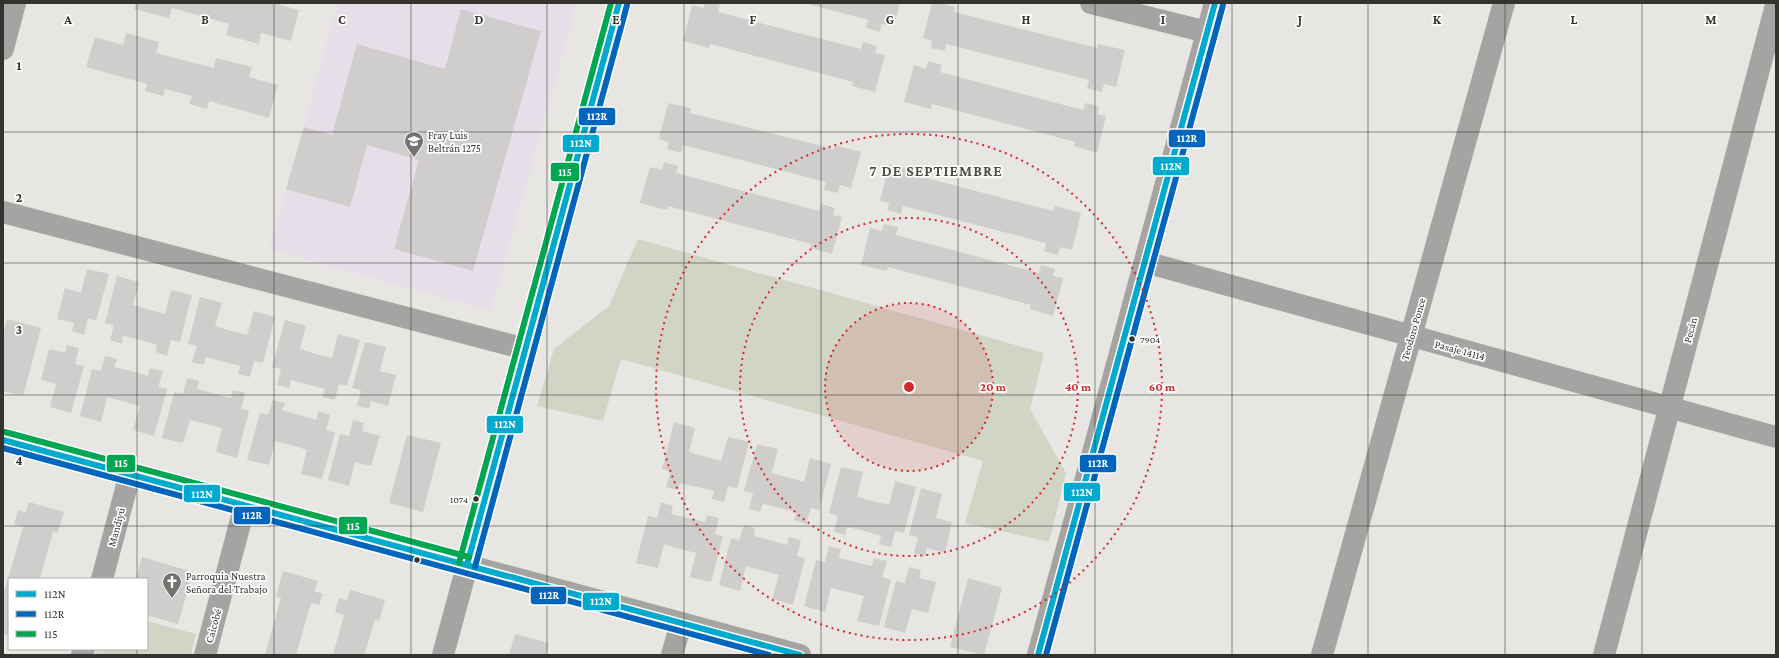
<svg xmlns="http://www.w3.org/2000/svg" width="1779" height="658" font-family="'Crimson Pro',serif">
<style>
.education{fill:#e6dee8}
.green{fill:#d1d5c5}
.building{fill:#d0cecc}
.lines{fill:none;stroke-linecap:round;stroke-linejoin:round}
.minor{stroke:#a5a4a2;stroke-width:22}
.bus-1-casing{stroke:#fff;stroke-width:9}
.bus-2-casing{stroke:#fff;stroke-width:9}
.bus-3-casing{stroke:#fff;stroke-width:9}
.bus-1{stroke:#00a9ce;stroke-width:6}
.bus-2{stroke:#0065bd;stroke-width:6}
.bus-3{stroke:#00a651;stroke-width:6}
.grid{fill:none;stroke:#343330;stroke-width:1;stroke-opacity:0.55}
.ring{fill:none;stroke:#d62828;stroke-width:2;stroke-dasharray:2 4}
.bus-dot{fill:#343330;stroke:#fff;stroke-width:1.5}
.labels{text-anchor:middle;stroke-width:3.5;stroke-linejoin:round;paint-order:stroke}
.bus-label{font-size:10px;fill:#343330;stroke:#fff;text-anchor:start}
.poi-label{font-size:11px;fill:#343330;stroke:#fff;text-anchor:start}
.street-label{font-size:11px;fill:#343330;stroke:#fff}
.district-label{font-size:15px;font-weight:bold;letter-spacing:1px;fill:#504d47;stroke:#fff}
.grid-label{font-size:13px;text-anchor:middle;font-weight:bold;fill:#343330;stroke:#fff;stroke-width:3.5;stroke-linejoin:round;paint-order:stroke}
.centre{fill:#d62828;stroke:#fff;stroke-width:2}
.ring-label{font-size:12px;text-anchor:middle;font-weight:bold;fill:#d62828;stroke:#fff;stroke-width:3.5;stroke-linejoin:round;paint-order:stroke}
.line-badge{stroke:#fff;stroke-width:1.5}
.badge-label{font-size:11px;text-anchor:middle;font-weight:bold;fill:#fff}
</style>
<rect width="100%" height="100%" fill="#e8e6e3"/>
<path class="education" d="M338,3h239l-86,308 -222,-62z"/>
<g class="green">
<path d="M638,239l406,114 -14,56 36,64 -17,69 -84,-19 18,-62 -362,-102 -18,62 -66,-15 17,-57 55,-43z"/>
<path d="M147,621l49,13 -5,21h-95l1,-6h50z"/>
</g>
<g class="building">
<path d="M136,3h137l26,7 -8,31 -30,-8 -2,11 -33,-9 3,-11 -57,-16 -3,10 -35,-9z"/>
<path d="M705,3l15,1 -2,8 143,37 2,-7 14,4 -2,7 10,2 -10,37 -23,-6 1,-4 -143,-38 -1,4 -26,-7 9,-36 12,3z"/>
<path d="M804,3h96l-6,23 -12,-2 -2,8 -14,-4 2,-8z"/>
<path d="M932,3h8l15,4 -1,5 143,36 1,-4 27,6 -9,37 -12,-3 -2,8 -15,-4 2,-8 -143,-36 -1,7 -14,-3 1,-7 -9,-3z"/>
<path d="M461,9l80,22 -68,240 -79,-22 25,-89 -52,-15 -17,62 -64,-18 18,-62 28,8 25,-91 88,25z"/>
<path d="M126,33l33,9 -3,11 58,15 2,-10 36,9 -3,10 29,8 -9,33 -60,-17 -2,8 -18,-5 3,-8 -27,-7 -2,7 -18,-5 2,-7 -61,-17 9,-30 28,8z"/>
<path d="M928,61l14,4 -2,7 143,38 2,-7 14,3 -2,8 9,2 -9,37 -23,-7 1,-4 -143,-38 -1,5 -27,-7 10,-37 12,4z"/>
<path d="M668,103l23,5 -1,5 144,36v-4l27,7 -10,36 -11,-3 -2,8 -14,-3 2,-8 -143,-37 -2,8 -14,-4 2,-7 -10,-3z"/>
<path d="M664,162l14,4 -2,7 143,38 2,-7 14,4 -2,7 9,2 -10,37 -22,-6 1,-4 -143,-38 -1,4 -27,-7 10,-36 12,3z"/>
<path d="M889,164l23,6 -1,4 142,37 2,-5 26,7 -9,37 -12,-3 -2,8 -14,-4 2,-8 -143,-37 -2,8 -14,-4 2,-7 -9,-2z"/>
<path d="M884,224l14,3 -2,8 143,38 2,-8 14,4 -2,7 10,2 -10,38 -23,-7 1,-4 -143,-38 -1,4 -26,-6 9,-37 12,3z"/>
<path d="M87,269l22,5 -13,47 -8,-3 -4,17 -12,-4 2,-8 -17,-4 8,-31 16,5z"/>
<path d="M117,276l22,6 -6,23 32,9 6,-24 21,5 -12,47 -9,-2 -4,16 -11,-4 1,-7 -16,-5 -18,-4 -1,8 -12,-4 4,-15 -9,-2z"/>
<path d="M200,297l22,6 -7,23 16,5 16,4 7,-24 21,6 -12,46 -9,-2 -4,16 -12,-3 2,-8 -34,-9 -2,8 -12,-3 5,-16 -9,-2z"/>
<path d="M7,319l34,9 -18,68 -20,-5v-56z"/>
<path d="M285,320l21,6 -6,23 16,5 16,4 6,-24 22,6 -13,46 -8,-2 -4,16 -13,-3 3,-8 -34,-9 -2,8 -12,-3 4,-16 -9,-2z"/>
<path d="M365,342l21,5 -6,24 16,4 -8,31 -17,-5 -2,8 -12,-3 4,-16 -9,-2z"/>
<path d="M67,345l12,3 -4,16 9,2 -13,47 -21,-6 6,-23 -15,-4 8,-31 16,4z"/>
<path d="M105,356l12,3 -3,8 18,4 16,5 2,-8 13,3 -5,16 9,2 -13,47 -21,-6 7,-24 -33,-9 -6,25 -21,-6 12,-47 9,2z"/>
<path d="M187,378l12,3 -2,8 34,9 2,-8 12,3 -4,16 8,2 -12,47 -21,-6 6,-24 -32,-8 -7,23 -21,-5 12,-46 9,2z"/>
<path d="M273,400l12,3 -3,7 34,10 2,-9 12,4 -4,15 9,3 -13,46 -21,-5 6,-24 -16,-5 -16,-4 -6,24 -22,-5 13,-47 8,2z"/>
<path d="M353,420l11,3 -2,8 18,5 -9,30 -16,-4 -6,24 -21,-6 12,-46 9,2z"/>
<path d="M674,422l21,6 -6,24 32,9 7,-24 21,5 -12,47 -9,-3 -4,16 -12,-3 2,-8 -34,-8 -2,7 -12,-3 5,-16 -9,-2z"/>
<path d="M407,435l34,8 -18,69 -34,-9z"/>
<path d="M757,444l21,5 -6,24 32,9 6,-24 21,6 -12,46 -8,-2 -5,16 -12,-4 2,-8 -33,-8 -3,8 -11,-3 4,-16 -9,-2z"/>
<path d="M841,467l22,5 -6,25 32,8 6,-24 21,6 -12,46 -9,-2 -4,16 -12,-3 2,-8 -16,-5 -18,-4 -2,8 -11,-3 4,-16 -9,-3z"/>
<path d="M921,488l21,6 -6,24 16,4 -7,31 -18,-5 -2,8 -11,-3 4,-16 -9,-2z"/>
<path d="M29,502l35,10 -6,21 -5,-1 -13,47h-31v57l-6,-2v-38l20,-69 -9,-3 4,-14 8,2z"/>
<path d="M661,502l12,4 -2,8 34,8 2,-7 12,3 -4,16 8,2 -12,46 -21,-5 6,-24 -16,-4 -16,-5 -6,24 -22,-5 12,-47 9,2z"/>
<path d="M744,525l11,3 -1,8 16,4 17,5 2,-8 12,3 -4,16 8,2 -12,47 -21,-6 7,-24 -33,-9 -6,25 -21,-6 12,-47 8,2z"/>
<path d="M829,546l12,3 -2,9 33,8 2,-8 13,3 -5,16 9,3 -12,46 -22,-5 7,-25 -33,-8 -6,24 -21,-6 12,-46 9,2z"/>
<path d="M142,557l51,15 -15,52 -31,-9v-36h-11z"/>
<path d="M909,567l12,3 -2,8 17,4 -8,31 -16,-4 -7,24 -21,-6 12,-46 9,2z"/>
<path d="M283,571l35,10 -4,10 9,3 -4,11 -8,-2 -15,52h-31l16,-57 -5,-2z"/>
<path d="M968,578l34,10 -18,67 -34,-8z"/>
<path d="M350,590l35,10 -6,21 -4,-1 -11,35h-31l11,-40 -9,-3 4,-14 8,2z"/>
<path d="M515,634l34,9 -3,11 3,1h-40z"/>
</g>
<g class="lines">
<g class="minor">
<path d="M1091,3l116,29"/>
<path d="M3,49l12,-46"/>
<path d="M3,212l523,137"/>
<path d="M1145,262l631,175"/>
<path d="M3,440l797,215"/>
<path d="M102,579l28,-105"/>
<path d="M82,655l2,-6"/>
<path d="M205,655l40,-150"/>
<path d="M443,655l176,-652"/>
<path d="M672,655l9,-32"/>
<path d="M1038,655l177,-652"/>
<path d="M1322,655l182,-652"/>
<path d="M1604,655l172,-650"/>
</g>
<defs>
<g id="bus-1">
<path d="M3,440l797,215"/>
<path d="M467,565l152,-562"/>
<path d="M1038,655l177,-652"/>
</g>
<g id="bus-2">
<path d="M3,448l766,207"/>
<path d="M475,567l152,-562"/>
<path d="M1046,655l177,-650"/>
</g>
<g id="bus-3">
<path d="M5,432l464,125"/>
<path d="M459,563l152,-560"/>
</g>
</defs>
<use href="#bus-1" class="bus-1-casing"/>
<use href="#bus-2" class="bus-2-casing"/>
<use href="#bus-3" class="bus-3-casing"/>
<use href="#bus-1" class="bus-1"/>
<use href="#bus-2" class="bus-2"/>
<use href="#bus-3" class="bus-3"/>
</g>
<path class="grid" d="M137,3v576M274,3v652M411,3v652M547,3v652M684,3v652M821,3v652M958,3v652M1095,3v652M1232,3v652M1368,3v652M1505,3v652M1642,3v652M3,132h1773M3,263h1773M3,395h1773M3,526h1773M137,649v6"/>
<circle cx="909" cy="387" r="84" fill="#d62828" fill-opacity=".12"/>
<g class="ring">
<circle cx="909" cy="387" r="84"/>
<circle cx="909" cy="387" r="169"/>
<circle cx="909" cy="387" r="253"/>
</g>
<defs>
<symbol id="school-pin" viewBox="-11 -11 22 30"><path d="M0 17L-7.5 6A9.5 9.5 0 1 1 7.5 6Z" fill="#73726f" stroke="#fff"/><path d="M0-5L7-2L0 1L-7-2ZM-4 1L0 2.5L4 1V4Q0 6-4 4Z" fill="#fff"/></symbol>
<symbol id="church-pin" viewBox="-11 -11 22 30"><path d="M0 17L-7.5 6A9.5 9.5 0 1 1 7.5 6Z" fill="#73726f" stroke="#fff"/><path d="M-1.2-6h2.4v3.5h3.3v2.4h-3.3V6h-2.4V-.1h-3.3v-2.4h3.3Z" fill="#fff"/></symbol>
</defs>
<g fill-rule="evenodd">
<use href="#school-pin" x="403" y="130" width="22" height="30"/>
<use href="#church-pin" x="161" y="571" width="22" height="30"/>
</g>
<g class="bus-dot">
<circle cx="1132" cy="339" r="3.5"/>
<circle cx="476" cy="499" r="3.5"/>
<circle cx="417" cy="560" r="3.5"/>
</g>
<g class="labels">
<g class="bus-label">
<text x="1140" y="343">7904</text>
<text x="468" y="503" text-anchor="end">1074</text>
</g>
<g class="poi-label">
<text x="428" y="139">Fray Luis<tspan x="428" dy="13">Beltrán 1275</tspan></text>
<text x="186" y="580">Parroquia Nuestra<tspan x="186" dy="13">Señora del Trabajo</tspan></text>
</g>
<g class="street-label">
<text transform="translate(1413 329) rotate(-74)" y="4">Teodoro Ponce</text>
<text transform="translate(1690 330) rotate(-75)" y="4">Pecán</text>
<text transform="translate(1460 350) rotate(15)" y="4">Pasaje 14114</text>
<text transform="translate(116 527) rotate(-75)" y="4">Mandiyú</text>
<text transform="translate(213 626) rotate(-75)" y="4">Caicobé</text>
</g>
<g class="district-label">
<text x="936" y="176">7 DE SEPTIEMBRE</text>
</g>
</g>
<g class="grid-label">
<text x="68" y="24">A</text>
<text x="205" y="24">B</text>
<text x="342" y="24">C</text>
<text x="479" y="24">D</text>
<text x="616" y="24">E</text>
<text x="753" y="24">F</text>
<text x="890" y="24">G</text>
<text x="1026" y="24">H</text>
<text x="1163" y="24">I</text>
<text x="1300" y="24">J</text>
<text x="1437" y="24">K</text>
<text x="1574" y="24">L</text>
<text x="1711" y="24">M</text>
<text x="19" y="70">1</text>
<text x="19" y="202">2</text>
<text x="19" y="334">3</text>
<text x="19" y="465">4</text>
</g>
<circle cx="909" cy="387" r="6" class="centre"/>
<g class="ring-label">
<text x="993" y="391">20 m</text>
<text x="1078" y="391">40 m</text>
<text x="1162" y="391">60 m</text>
</g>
<g class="line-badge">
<rect x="578" y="107" width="38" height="19" rx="4" fill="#0065bd"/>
<rect x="1168" y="129" width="38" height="19" rx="4" fill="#0065bd"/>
<rect x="562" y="134" width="38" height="19" rx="4" fill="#00a9ce"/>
<rect x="1152" y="156" width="38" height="20" rx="4" fill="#00a9ce"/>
<rect x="550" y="162" width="30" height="20" rx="4" fill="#00a651"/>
<rect x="486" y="415" width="38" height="19" rx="4" fill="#00a9ce"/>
<rect x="106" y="454" width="30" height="19" rx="4" fill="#00a651"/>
<rect x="1079" y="454" width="38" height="19" rx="4" fill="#0065bd"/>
<rect x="1063" y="482" width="38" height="20" rx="4" fill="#00a9ce"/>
<rect x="183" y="484" width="38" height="19" rx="4" fill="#00a9ce"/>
<rect x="233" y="506" width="38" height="19" rx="4" fill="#0065bd"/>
<rect x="338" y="516" width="30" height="19" rx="4" fill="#00a651"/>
<rect x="530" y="586" width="37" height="19" rx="4" fill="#0065bd"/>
<rect x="582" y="592" width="38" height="19" rx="4" fill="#00a9ce"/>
</g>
<g class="badge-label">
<text x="597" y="120">112R</text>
<text x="1187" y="142">112R</text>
<text x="581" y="147">112N</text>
<text x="1171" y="170">112N</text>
<text x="565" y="176">115</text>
<text x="505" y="428">112N</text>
<text x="121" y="467">115</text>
<text x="1098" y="467">112R</text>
<text x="1082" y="496">112N</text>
<text x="202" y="498">112N</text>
<text x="252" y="519">112R</text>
<text x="353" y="530">115</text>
<text x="549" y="599">112R</text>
<text x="601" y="605">112N</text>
</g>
<rect width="1779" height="658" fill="none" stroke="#343330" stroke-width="8"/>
<rect x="8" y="578" width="140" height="72" fill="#ffffff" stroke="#aeadac"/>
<rect x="16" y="591" width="20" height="6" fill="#00a9ce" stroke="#aeadac"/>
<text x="44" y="598" font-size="12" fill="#343330">112N</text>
<rect x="16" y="611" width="20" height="6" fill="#0065bd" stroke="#aeadac"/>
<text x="44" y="618" font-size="12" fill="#343330">112R</text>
<rect x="16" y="631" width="20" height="6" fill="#00a651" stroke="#aeadac"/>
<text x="44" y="638" font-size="12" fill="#343330">115</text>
</svg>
